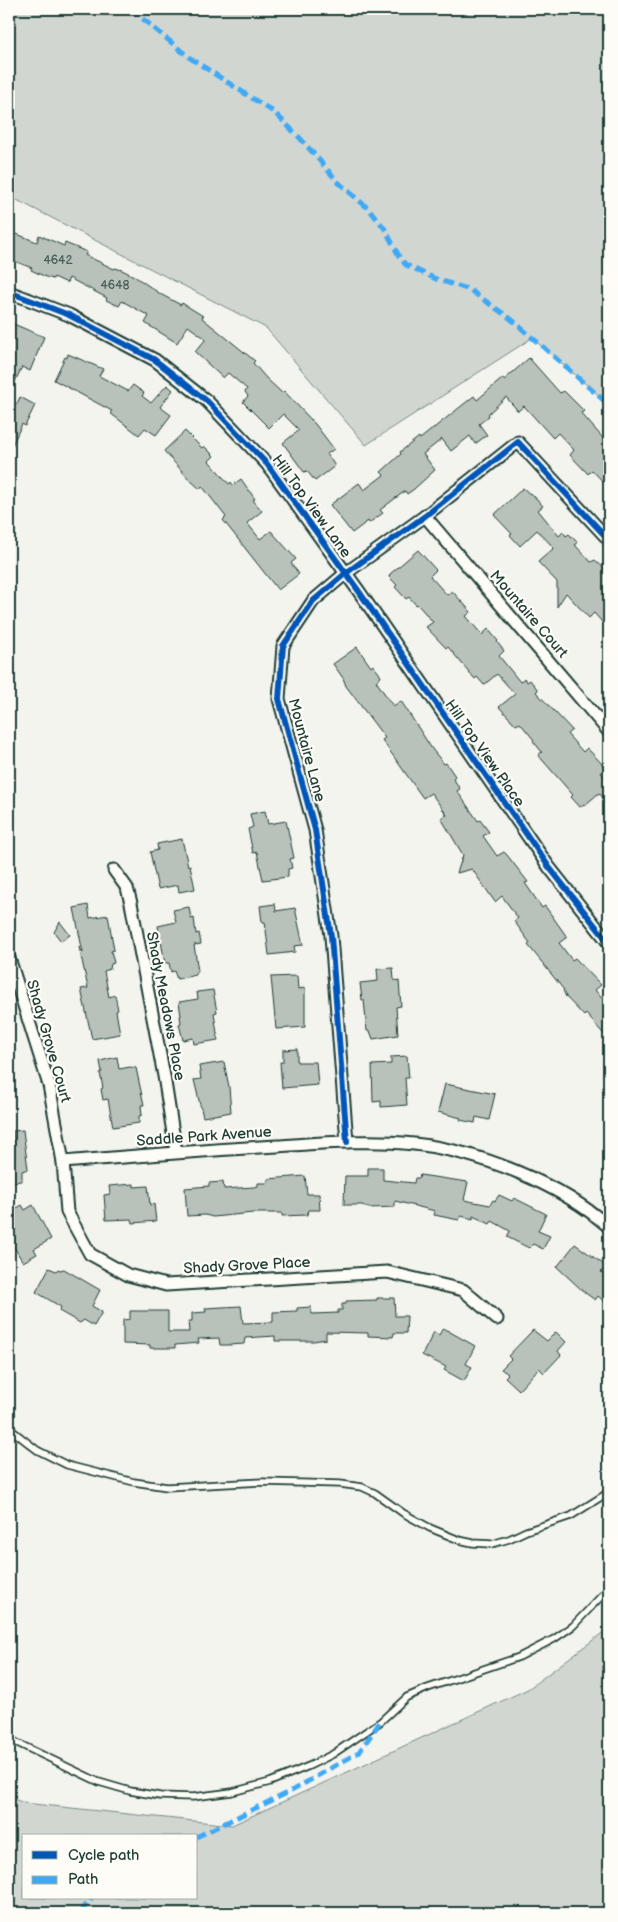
<svg xmlns="http://www.w3.org/2000/svg" width="618" height="1922" font-family="'Balsamiq Sans',sans-serif">
<style>
.green{fill:#d1d6d1;stroke:#788a82;fill-rule:evenodd}
.building{fill:#b9c1bb;stroke:#1f3d34}
.lines{fill:none;stroke-linecap:round;stroke-linejoin:round}
.service-casing{stroke:#1f3d34;stroke-width:9}
.minor-casing{stroke:#1f3d34;stroke-width:15}
.service{stroke:#fdfcf7;stroke-width:5.5}
.minor{stroke:#fdfcf7;stroke-width:11}
.quiet{stroke:#3fa9f5;stroke-width:5;stroke-dasharray:10 5;stroke-linecap:butt}
.cycleway-casing{stroke:#fdfcf7;stroke-width:9}
.cycleway{stroke:#0057b8;stroke-width:6}
.labels{text-anchor:middle;stroke-width:4.5;stroke-linejoin:round;paint-order:stroke}
.number-label{font-size:12px;fill:#465e56}
.street-label{font-size:15px;fill:#1f3d34;stroke:#fdfcf7}
</style>
<rect width="100%" height="100%" fill="#f4f4ef"/>
<filter id="ink" filterUnits="userSpaceOnUse"><feTurbulence type="fractalNoise" baseFrequency=".02" numOctaves="2"/><feDisplacementMap in="SourceGraphic" scale="10" xChannelSelector="R" yChannelSelector="G"/><feConvolveMatrix kernelMatrix="1 2 1 2 8 2 1 2 1" color-interpolation-filters="sRGB"/></filter>
<g filter="url(#ink)">
<g class="green">
<path d="M9,9h600v395l-77,-66 -166,107 -100,-117 -257,-132z"/>
<path d="M609,1628v285h-600v-116l15,6 208,22 296,-136zM24,1836h172v62h-172z"/>
</g>
<g class="building">
<path d="M9,231l28,11 2,-7 25,11 1,-3 22,9 -2,3 29,14 1,-1 7,2 12,6 28,19 19,10 1,-2 21,13 -1,2 53,43 -2,2 13,15 16,15 2,-2 31,33 19,25 -7,5 8,12 -20,15 -8,-10 -3,1 -21,-29 16,-13 -16,-16 -14,14 -26,-26 5,-6 -3,-4 2,-3 -19,-16 -5,5 -28,-26 11,-13 -18,-13 -11,17 -32,-20 4,-7 -27,-15 -3,5 -13,-6 1,-2 -38,-20 -2,5 -13,-6 -1,2 -7,-2 -15,-7 1,-2 -23,-9z"/>
<path d="M9,322l35,15 -14,34 -8,-4 -13,27z"/>
<path d="M68,354l35,15 -4,7 29,15 5,-6 11,8 -2,3 9,7 16,-18 6,5 -13,17 11,8 -15,20 -11,-7 -6,7 -29,-22 2,-2 -58,-31 11,-23 2,1z"/>
<path d="M529,358l31,35 4,-2 20,20 -3,2 28,32v43l-17,-18 -4,4 -18,-19 4,-5 -16,-17 -5,5 -29,-32 -6,5 -12,-14 -18,17 1,2 -10,8 8,11 -12,9 -5,-8 -19,15 -9,-12 -19,15 12,16 -21,19 -7,5 -2,-3 -25,19 3,3 -14,10 -1,-2 -16,12 -22,-28 29,-22 5,7 20,-15 -3,-3 20,-18 -1,-2 19,-15 1,2 54,-43 3,4 26,-22 1,2z"/>
<path d="M20,397l15,8 -10,21 -3,-2 -13,28v-52l8,4z"/>
<path d="M185,431l17,17 2,-2 10,10 -5,5 20,23 2,-2 2,3 8,-6 14,20 -2,1 9,11 -15,12 13,16 11,-8 25,28 -5,4 8,11 -21,16 -55,-70 3,-3 -24,-31 -2,3 -10,-9 -26,-29z"/>
<path d="M523,488l7,6 1,-1 12,13 -5,4 21,26 4,-4 3,4 3,-2 9,9 -3,2 16,17 4,-2 14,13v57l-15,-17 -5,5 -23,-25 -9,14v-25l-19,-20 16,-14 -17,-18 -17,16 -10,-11 2,-1 -18,-19z"/>
<path d="M418,550l18,20 -6,6 17,19 5,-4 12,13 7,8 -5,4 16,19 6,-6 10,12 -1,1 7,9 -5,5 21,26 4,-4 3,4 3,-2 8,10 -2,2 36,38 -5,4 16,18 4,-4 19,20 -5,5 8,9v23l-10,-12 -14,12 -1,-1 -4,3 -9,-10 2,-2 -35,-40 4,-3 -9,-11 1,-1 -14,-17 -4,2 -17,-18 16,-13 -18,-20 -13,11 -7,-8 -2,2 -27,-32 -2,1 -20,-21 7,-5 -16,-18 -1,1 -7,-8 -3,2 -11,-12 2,-2 -8,-8 1,-3z"/>
<path d="M357,647l14,20 2,-2 6,8 2,4 -5,4 17,25 8,-5 31,48 12,15 2,-1 9,13 -2,2 7,11 -3,2 21,30 2,-1 9,12 -6,4 14,20 7,-4 3,3 21,27 -3,1 17,25 3,-2 22,31 -8,6 13,17 3,-2 26,27 -6,5 14,17v33l-23,-26 -2,2 -18,-19 -3,-7h1l-36,-45 2,-2 -16,-22 4,-3 -16,-22 -7,6 -23,-33 -15,4 6,-18 -22,-37 6,-3 -16,-22 -8,5 -41,-58 3,-2 -39,-52 -3,-8 -10,-14z"/>
<path d="M265,811l3,13 18,-3 8,37 -4,1 2,9 -4,1v8l-25,3 -6,-28 -4,1 -5,-24 5,-2 -3,-13z"/>
<path d="M182,839l6,27 2,-1 5,24 -16,3 -1,-7 -20,4 -8,-37 8,-2 -1,-6z"/>
<path d="M275,904l1,7 19,-3 8,37 -9,1 1,6 -26,3 -4,-33h-3l-2,-16z"/>
<path d="M88,905l2,13 18,-3 6,35 -3,1 3,12 -3,1 -1,5 -6,2 5,26 6,-2 3,15 -2,1 4,23 -28,5 -11,-50 7,-1 -9,-41 4,6 -9,-45z"/>
<path d="M189,907l2,12 3,-1 2,16 3,-1 2,11 -7,1 4,26h-2v4l-19,4 -3,-8 -3,1 -2,-9h-4l-7,-37 18,-4 -3,-12z"/>
<path d="M60,922l10,13 -9,6 -7,-9z"/>
<path d="M393,968l1,12 5,1 2,25 -5,1 2,28 -25,4 -3,-8h-3l-3,-31h-2l-2,-17 18,-2 -1,-12z"/>
<path d="M297,976l1,13 7,-1v39l-29,2 -5,-52z"/>
<path d="M213,990l4,22 -3,1 4,27 -24,4 -1,-6 -10,2 -4,-16 2,-1 -1,-7h1l-2,-14 19,-3 -1,-7z"/>
<path d="M297,1049v13h19l2,23 -36,3 -2,-26h3v-12z"/>
<path d="M407,1056l2,22h-4l2,27 -26,2v-6l-8,1 -1,-37 19,-1v-7z"/>
<path d="M117,1057l2,12 11,-2 6,1 8,37h-3l1,10 -3,1v7l-26,4 -5,-28 -5,1 -2,-11 2,-1 -3,-15 2,-1 -2,-11z"/>
<path d="M224,1062l5,25 2,25 -28,5 -9,-37 7,-1 -2,-13z"/>
<path d="M445,1084l50,10 -6,26 -13,-3 -1,6 -15,-3 1,-2 -23,-6z"/>
<path d="M23,1130l5,39 -6,2v10l-13,1v-41h5l-1,-10z"/>
<path d="M368,1168h15v12l31,3 1,-5h4l1,-3 48,7 -4,18 26,5 3,-5 2,1 4,-6 13,6 2,-3 32,16 -8,17 12,5 -7,13 -10,-5 -4,4 -22,-11 3,-6 -18,-10 -2,3 -17,-8v3l-12,-3 -2,4 -25,-5 1,-4 -40,-10v6l-26,1 -7,-3h-18l1,-29h23z"/>
<path d="M305,1176l2,18h12l1,16h-12l-1,5 -25,1v-3h-29l-40,4 -8,-2 -18,1 -2,-28 24,-2v-3l14,-1 1,7 30,-2 4,-1v-3h10v-4z"/>
<path d="M134,1184v3l14,-1 2,19 4,-1 2,17 -23,2 -1,-4 -26,1 -2,-25 6,-1 -1,-8z"/>
<path d="M22,1205l3,5 8,-5 18,34 -17,10 3,5 -14,8 -12,-20 4,-2 -6,-10v-17z"/>
<path d="M575,1244l31,22 -5,6 8,6v28l-11,-10 -3,4 -11,-8 -27,-25z"/>
<path d="M49,1268l7,3 2,-2 2,1 4,-1 36,21 -8,16 10,6 -8,14 -10,-6 -4,3 -21,-12 2,-4 -25,-15z"/>
<path d="M377,1298h17l1,18h12l-1,17h-12l-1,4 -25,-1v-3l-42,-1v7l-13,2h-38v-5l-30,2 -1,6 -15,1h-9l-1,-7 -21,1 1,4 -24,2v3h-25v-3l-27,-1v-24l7,-1v-8h38v21h21l-1,-11h4v-8l14,-1 -1,-4 36,-2 2,17 30,-1v-10l24,-1v-3l14,-1 1,7 26,-1v-3h4v-6h4v-3l31,-1z"/>
<path d="M443,1328l32,18 -9,18 6,3 -8,14 -20,-11 2,-3 -24,-12 12,-23 5,3z"/>
<path d="M533,1330l14,11 9,-9 10,10 -8,9 3,4 -17,18 -5,-5 -20,22 -14,-13 3,-3 -7,-5 10,-10 -3,-3z"/>
</g>
<g class="lines">
<defs>
<g id="service">
<path d="M9,1428l28,22 30,15 67,17 33,5 95,-5 78,2 22,3 13,6 28,20 27,15 29,12 14,3 19,1 17,-5 17,-8 45,-15 38,-24"/>
<path d="M9,1739l90,43 31,9 30,5 33,1 39,-5 38,-10 39,-16 24,-12 47,-32 27,-25 21,-9 91,-31 35,-18 19,-13 36,-38"/>
</g>
<g id="minor">
<path d="M9,292l60,23 86,45 52,41 60,63 91,126 191,277 60,76"/>
<path d="M425,516l184,216"/>
<path d="M114,870l13,18 4,15 33,173 12,76"/>
<path d="M9,958l40,127 14,77 4,50 23,42 38,21 38,10 221,-13 76,18 34,29"/>
<path d="M347,1142l-16,-206 -16,-106 -36,-131 4,-53 30,-45 33,-28 79,-57 93,-74 91,98"/>
<path d="M63,1162c71,-6 143,-12 215,-16 45,-3 91,-7 136,-2 64,7 147,40 195,83"/>
</g>
</defs>
<use href="#service" class="service-casing"/>
<use href="#minor" class="minor-casing"/>
<use href="#service" class="service"/>
<use href="#minor" class="minor"/>
<g class="quiet">
<path d="M131,9l59,49 85,55 25,25 39,45 30,26 16,20 15,29 6,7 30,14 34,11 41,29 98,86"/>
<path d="M196,1837l97,-47 66,-38 21,-30"/>
<path d="M82,1913l1,-4 9,-11"/>
</g>
<defs>
<g id="cycleway">
<path d="M9,292l60,23 86,45 52,41 60,63 91,126 191,277 60,76"/>
<path d="M347,1142l-16,-206 -16,-106 -36,-131 4,-53 30,-45 33,-28 79,-57 93,-74 91,98"/>
</g>
</defs>
<use href="#cycleway" class="cycleway-casing"/>
<use href="#cycleway" class="cycleway"/>
</g>
</g>
<g class="labels">
<g class="number-label">
<text x="58" y="264">4642</text>
<text x="115" y="289">4648</text>
</g>
<g class="street-label">
<text transform="translate(312 506) rotate(54)" y="5">Hill Top View Lane</text>
<text transform="translate(529 614) rotate(49)" y="5">Mountaire Court</text>
<text transform="translate(307 750) rotate(75)" y="5">Mountaire Lane</text>
<text transform="translate(485 753) rotate(55)" y="5">Hill Top View Place</text>
<text transform="translate(166 1006) rotate(79)" y="5">Shady Meadows Place</text>
<text transform="translate(49 1041) rotate(74)" y="5">Shady Grove Court</text>
<text transform="translate(204 1136) rotate(-4)" y="5">Saddle Park Avenue</text>
<text transform="translate(247 1265) rotate(-3)" y="5">Shady Grove Place</text>
</g>
</g>
<rect width="618" height="1922" fill="none" stroke="#fdfcf7" stroke-width="30"/>
<rect x="15" y="15" width="588" height="1892" fill="none" stroke="#1f3d34" stroke-width="2" filter="url(#ink)"/>
<rect x="22" y="1834" width="175" height="65" fill="#fdfcf7" stroke="#a4b0a9"/>
<rect x="32" y="1851" width="25" height="8" fill="#0057b8" stroke="#a4b0a9"/>
<text x="68" y="1860" font-size="15" fill="#1f3d34">Cycle path</text>
<rect x="32" y="1876" width="25" height="8" fill="#3fa9f5" stroke="#a4b0a9"/>
<text x="68" y="1884" font-size="15" fill="#1f3d34">Path</text>
</svg>
